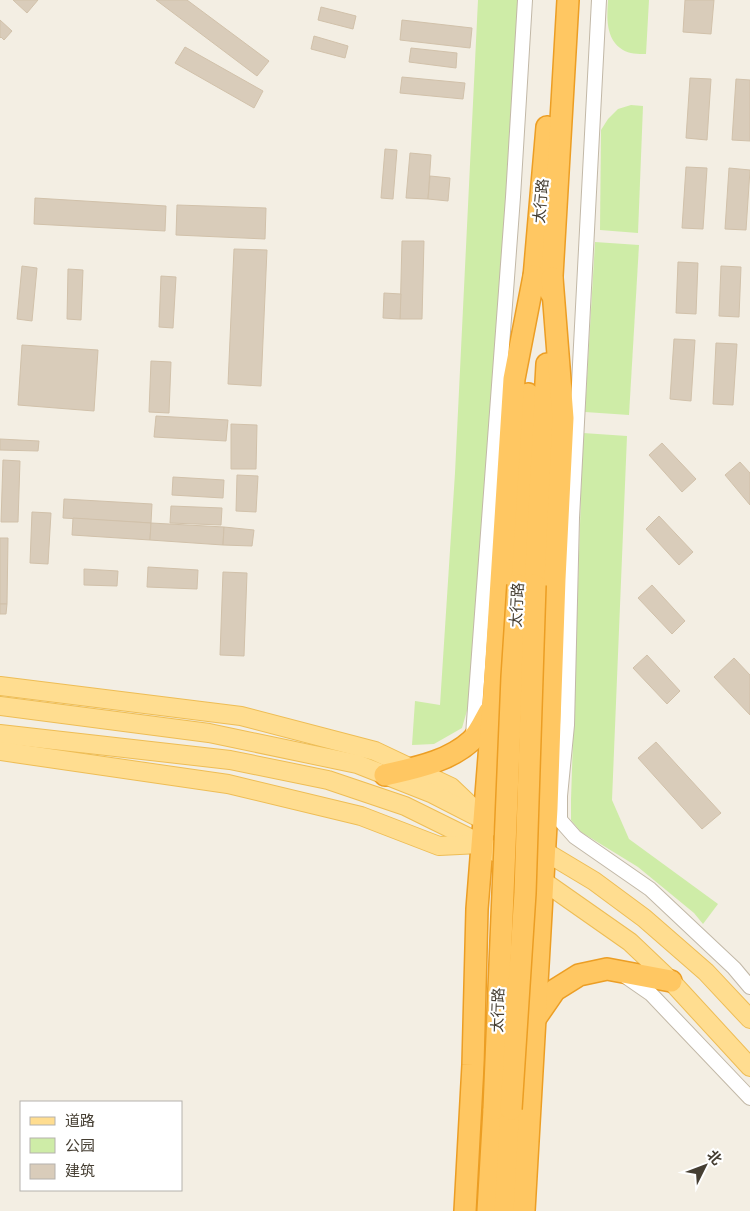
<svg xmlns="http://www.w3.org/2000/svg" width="750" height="1211" font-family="Karla,'Noto Sans SC',sans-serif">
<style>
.green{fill:#ceeca7}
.building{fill:#d9ccba;stroke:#d1c1aa}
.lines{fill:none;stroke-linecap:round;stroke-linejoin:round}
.minor-casing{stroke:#c2b8a7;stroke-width:16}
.major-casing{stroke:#eebd55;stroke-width:20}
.highway-casing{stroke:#ec9e24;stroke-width:24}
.minor{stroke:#fff;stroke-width:14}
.major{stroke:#ffdd90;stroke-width:18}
.highway{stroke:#ffc762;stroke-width:21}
.highway-bridge-casing{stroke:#ec9e24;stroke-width:24;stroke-linecap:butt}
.highway-bridge{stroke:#ffc762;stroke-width:21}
.labels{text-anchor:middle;stroke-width:4.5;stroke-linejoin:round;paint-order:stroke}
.street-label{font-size:15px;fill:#453e32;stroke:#fff}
</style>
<rect width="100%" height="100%" fill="#f3eee3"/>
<g class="green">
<path d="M478,0h41l-13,205 -38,502 -6,21 -28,16 -22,1 3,-44 25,4 15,-232z"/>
<path d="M608,0h41l-3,54c-8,0 -17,0 -23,-4 -18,-11 -16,-33 -15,-50z"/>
<path d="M631,105l12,1 -5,127 -38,-3 1,-100 7,-11 10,-10z"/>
<path d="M595,242l44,3 -10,170 -44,-3z"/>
<path d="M583,433l44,3 -15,364 17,39 89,65 -15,20 -9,-11 -56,-46 -57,-35 -10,-12v-20z"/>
</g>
<g class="building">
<path d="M13,0h25l-11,13z"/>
<path d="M156,0h31l82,61 -12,15z"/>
<path d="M685,0h29l-3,34 -28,-2z"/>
<path d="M321,7l35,9 -3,13 -35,-9z"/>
<path d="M0,20l12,11 -8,9 -3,-3 -1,1z"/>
<path d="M402,20l70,8 -2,20 -70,-8z"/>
<path d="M314,36l34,10 -3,12 -34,-9z"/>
<path d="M185,47l78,44 -9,17 -79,-45z"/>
<path d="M411,48l46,5 -1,15 -47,-6z"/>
<path d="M402,77l63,6 -2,16 -63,-6z"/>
<path d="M690,78l21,1 -4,61 -21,-2z"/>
<path d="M736,79l14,1v61l-18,-1z"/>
<path d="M385,149l12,1 -4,49 -12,-1z"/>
<path d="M410,153l21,2 -3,44 -22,-1z"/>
<path d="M686,167l21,1 -4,61 -21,-1z"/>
<path d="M729,168l21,2 -4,60 -21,-1z"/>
<path d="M430,176l20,2 -2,23 -20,-2z"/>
<path d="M35,198l131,8 -1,25 -131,-7z"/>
<path d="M177,205l89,3 -1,31 -89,-4z"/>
<path d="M402,241h22l-2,78h-22z"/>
<path d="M234,249l33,1 -6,136 -33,-2z"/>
<path d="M678,262l20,1 -2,51 -20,-1z"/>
<path d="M22,266l15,2 -5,53 -15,-2z"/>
<path d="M721,266l20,1 -2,50 -20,-1z"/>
<path d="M68,269l15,1 -2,50 -14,-1z"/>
<path d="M161,276l15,1 -3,51 -14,-1z"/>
<path d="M384,293l17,1 -1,25 -17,-1z"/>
<path d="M674,339l21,1 -4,61 -21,-2z"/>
<path d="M716,343l21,1 -4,61 -20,-1z"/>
<path d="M22,345l76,5 -4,61 -76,-6z"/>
<path d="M151,361l20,1 -2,51 -20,-1z"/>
<path d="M156,416l72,4 -2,21 -72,-4z"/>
<path d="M231,424l26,1 -1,44h-25z"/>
<path d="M0,439l39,2 -1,10 -38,-1z"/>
<path d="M662,443l34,36 -14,13 -33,-37z"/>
<path d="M3,460l17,1 -2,61h-17z"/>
<path d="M740,462l10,11v32l-25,-30z"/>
<path d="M237,475l21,1 -2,36 -20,-1z"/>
<path d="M173,477l51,3 -1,18 -51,-3z"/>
<path d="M64,499l88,5 -1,19 -88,-5z"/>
<path d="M171,506l51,2 -1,17 -51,-2z"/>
<path d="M32,512l19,1 -3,51 -18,-1z"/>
<path d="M659,516l34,36 -14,13 -33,-36z"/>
<path d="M73,518l78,5 -1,17 -78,-5z"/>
<path d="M151,523l73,4 -1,18 -73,-5z"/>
<path d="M224,527l30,3 -2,16 -29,-1z"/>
<path d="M0,538h8l-1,66h-7z"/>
<path d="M148,567l50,3 -1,19 -50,-2z"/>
<path d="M84,569l34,2 -1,15 -33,-1z"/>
<path d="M223,572l24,1 -3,83 -24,-1z"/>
<path d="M652,585l33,36 -13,13 -34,-36z"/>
<path d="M0,604h7l-1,10h-6z"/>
<path d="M647,655l33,36 -13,13 -34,-36z"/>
<path d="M734,658l16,17v40l-36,-38z"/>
<path d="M656,742l65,71 -19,16 -64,-71z"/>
</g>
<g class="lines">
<defs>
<g id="minor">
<path d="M599,0l-27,518 -5,207 -7,71v24l15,17 75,52 84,79 16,19"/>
<path d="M473,735l40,-538 12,-197"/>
<path d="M625,976l26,18 99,104"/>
</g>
<g id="major">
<path d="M0,686l241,30 134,35 76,36 21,20"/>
<path d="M0,706l209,27 148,31 76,30 111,57 50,30 50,37 62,54 44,47"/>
<path d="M0,734l230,26 98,20 77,26 77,38 61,37 87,61 41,39 79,86"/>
<path d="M0,751l228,33 133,32 78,30 41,-2"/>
</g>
<g id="highway">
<path d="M533,289l14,-162"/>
<path d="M551,293l17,-293"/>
<path d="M518,585l10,-191"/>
<path d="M535,585l12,-221"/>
<path d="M385,775c29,-7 63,-13 86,-34 8,-7 14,-22 19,-30"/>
<path d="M535,1019l20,-29 24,-15 28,-6 64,12"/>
<path d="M465,1211l8,-146 4,-156 16,-203 21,-327 20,-103"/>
<path d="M488,1211l6,-102"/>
<path d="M505,1211l6,-102"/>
<path d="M524,1211l23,-403 8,-229 8,-161 -11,-140"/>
</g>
</defs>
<use href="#minor" class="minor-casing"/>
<use href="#major" class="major-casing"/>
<use href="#highway" class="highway-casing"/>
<use href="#minor" class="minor"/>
<use href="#major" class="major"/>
<use href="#highway" class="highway"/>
<defs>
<g id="highway-bridge">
<path d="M494,1109l18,-432 6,-92"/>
<path d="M511,1109l14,-216 10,-308"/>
</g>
</defs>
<use href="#highway-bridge" class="highway-bridge-casing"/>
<use href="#highway-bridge" class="highway-bridge"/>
</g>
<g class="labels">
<g class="street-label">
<text transform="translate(541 201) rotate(-85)" y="5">太行路</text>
<text transform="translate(517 605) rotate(-87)" y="5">太行路</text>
<text transform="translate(498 1010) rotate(-88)" y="5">太行路</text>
</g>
</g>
<rect x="20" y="1101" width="162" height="90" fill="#ffffff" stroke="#b5b2ad"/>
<rect x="30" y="1117" width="25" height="8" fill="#ffdd90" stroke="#b5b2ad"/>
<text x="65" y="1126" font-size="15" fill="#453e32">道路</text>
<rect x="30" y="1138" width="25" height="15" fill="#ceeca7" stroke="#b5b2ad"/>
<text x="65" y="1151" font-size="15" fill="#453e32">公园</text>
<rect x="30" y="1164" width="25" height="15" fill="#d9ccba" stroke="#b5b2ad"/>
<text x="65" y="1176" font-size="15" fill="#453e32">建筑</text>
<g transform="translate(705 1166) rotate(48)" stroke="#ffffff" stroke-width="4" paint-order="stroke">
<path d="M0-4L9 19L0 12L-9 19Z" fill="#453e32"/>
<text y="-8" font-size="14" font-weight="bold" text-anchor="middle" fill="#453e32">北</text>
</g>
</svg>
